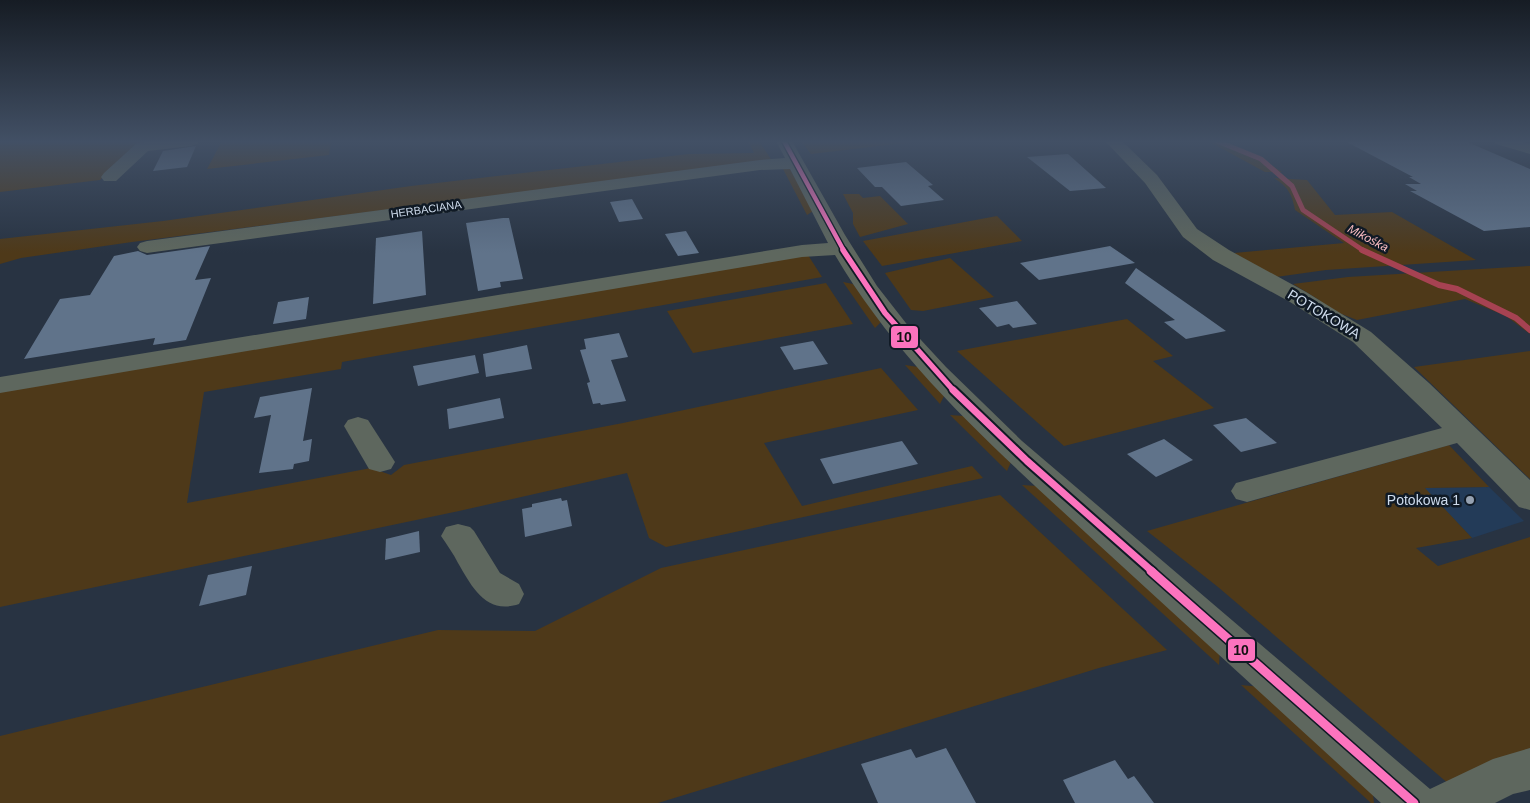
<svg xmlns="http://www.w3.org/2000/svg" width="1530" height="803" font-family="Helvetica,sans-serif">
<style>
.built{fill:#233b58}
.green{fill:#4e3919}
.lines{fill:none;stroke-linecap:round;stroke-linejoin:round}
.stream-far1{stroke:#a64252;stroke-width:5}
.stream{stroke:#a64252;stroke-width:6}
.building{fill:#60738a}
.minor{fill:#5e675e;fill-rule:evenodd}
.bus-1-far3-casing{stroke:#101a25;stroke-width:7}
.bus-1-far2-casing{stroke:#101a25;stroke-width:9}
.bus-1-far1-casing{stroke:#101a25;stroke-width:11}
.bus-1-casing{stroke:#101a25;stroke-width:12}
.bus-1-far3{stroke:#fc73be;stroke-width:4.5}
.bus-1-far2{stroke:#fc73be;stroke-width:5.5}
.bus-1-far1{stroke:#fc73be;stroke-width:7}
.bus-1{stroke:#fc73be;stroke-width:9}
.poi-dot{fill:#95a1b1;stroke:#101a25;stroke-width:2}
.labels{text-anchor:middle;stroke-width:5;stroke-linejoin:round;paint-order:stroke}
.far-street-label{font-size:11px;fill:#cfdced;stroke:#101a25}
.far-water-label{font-size:12px;font-style:italic;fill:#f9bcc0;stroke:#101a25}
.street-label{font-size:14px;fill:#cfdced;stroke:#101a25}
.poi-label{font-size:14px;fill:#cfdced;stroke:#101a25;text-anchor:end}
.line-badge{stroke:#101a25;stroke-width:2}
.pale-badge-label{font-size:14px;text-anchor:middle;font-weight:bold;fill:#111}
</style>
<rect width="100%" height="100%" fill="#283342"/>
<path class="built" d="M1489,487l35,34 -52,17 -48,-50z"/>
<g class="green">
<path d="M0,141h180l-34,3 -15,5 -31,31 -100,12z"/>
<path d="M222,141h109l-2,14 -122,14z"/>
<path d="M748,141h11l13,20 -640,81 -111,16 -21,6v-25l163,-18 248,-35 278,-32 65,-1z"/>
<path d="M801,141l13,1 107,-1 -110,13z"/>
<path d="M1208,141c27,0 51,17 74,31h-17z"/>
<path d="M782,167l8,2 23,42 -6,4z"/>
<path d="M1274,178l33,2 28,35 57,-3 84,48 -150,10 -50,7 -42,-24 110,-10 -49,-33c-3,-16 -7,-23 -21,-32z"/>
<path d="M843,194h16l4,4 17,-2 28,28 -48,13 -7,-13v-11z"/>
<path d="M997,216l25,25 -140,25 -19,-25z"/>
<path d="M808,255l14,22 -480,85 -1,7 -137,23 -17,111 184,-35 20,7 13,-10 219,-42 258,-55 37,42 -154,33 38,63 170,-40 11,12 -317,69 -17,-9 -22,-65 -168,38 -459,96v-217z"/>
<path d="M950,258l44,39 -71,14 -12,-1 -26,-37z"/>
<path d="M1530,266v68l-24,-18 -41,-17 -108,21 -36,-14 -2,-6 -26,-16 55,-7z"/>
<path d="M843,282l10,2 28,38 -6,6z"/>
<path d="M826,283l27,41 -160,29 -26,-42z"/>
<path d="M1127,319l46,37 -20,5 61,47 -150,38 -107,-95z"/>
<path d="M1530,351v128l-116,-112z"/>
<path d="M905,365l13,2 26,29 -4,8z"/>
<path d="M950,415l14,1 47,46 -4,9z"/>
<path d="M1449,445l40,42 -64,1 47,50 -56,10 22,18 92,-29v217l-80,31 -232,-198 -71,-56z"/>
<path d="M1022,485l15,1 183,163 -1,16z"/>
<path d="M1000,495l167,155 -68,18 -441,135h-658v-67l438,-106 97,1 126,-63z"/>
<path d="M1241,685l20,2 111,100 2,16h-3z"/>
</g>
<g class="lines">
<path class="stream-far1" d="M1217,141l44,18 31,27 11,24 61,41"/>
<path class="stream" d="M1362,250l77,35 18,4 59,29 14,12"/>
</g>
<g class="building">
<path d="M1345,141h120l65,28v58l-46,4 -74,-40h7l-12,-7h16l-12,-7h4z"/>
<path d="M196,146l-9,21 -34,4 10,-20z"/>
<path d="M1068,154l38,34 -36,3 -43,-34z"/>
<path d="M906,162l27,23 -5,1 16,14 -43,6 -19,-19h-7l-18,-19z"/>
<path d="M632,199l11,20 -24,3 -9,-20z"/>
<path d="M503,218h6l14,61 -23,3 1,5 -23,4 -12,-68z"/>
<path d="M422,231l4,64 -53,9 3,-66z"/>
<path d="M686,231l13,22 -21,3 -13,-22z"/>
<path d="M210,246l-15,34 16,-2 -25,62 -33,5 2,-7 -131,21 36,-60 30,-4 24,-39 24,-5 9,4z"/>
<path d="M1110,246l25,17 -96,17 -19,-17z"/>
<path d="M1136,268l66,46 24,17 -40,8 -22,-17 11,-2 -50,-37z"/>
<path d="M309,297l-3,22 -33,5 5,-22z"/>
<path d="M1017,301l20,23 -24,4 -4,-4 -12,3 -18,-19z"/>
<path d="M619,333l9,24 -17,3 15,41 -25,4 -1,-2 -7,1 -6,-21 3,-1 -10,-32 6,-1 -2,-10z"/>
<path d="M813,341l15,23 -34,6 -14,-23z"/>
<path d="M527,345l5,24 -46,8 -3,-23z"/>
<path d="M475,355l4,18 -61,13 -5,-20z"/>
<path d="M312,388l-9,53 9,-2 -3,22 -15,3 -1,5 -34,4 12,-58 -17,3 6,-21z"/>
<path d="M500,398l4,20 -55,11 -2,-20z"/>
<path d="M1246,418l31,25 -36,9 -28,-27z"/>
<path d="M1164,439l29,21 -37,17 -29,-23z"/>
<path d="M902,441l16,23 -85,20 -13,-25z"/>
<path d="M561,498l1,3 5,-1 5,26 -47,11 -3,-28 10,-2v-3z"/>
<path d="M419,531l1,21 -35,8 1,-21z"/>
<path d="M252,566l-6,29 -47,11 9,-31z"/>
<path d="M946,748l30,55h-98l-17,-39 50,-15 5,9z"/>
<path d="M1115,760l13,19 6,-3 20,27h-79l-12,-23z"/>
</g>
<g class="lines">
<g class="minor">
<path d="M155,141h44l-2,3 -6,2 -43,5 -32,30h-12l-3,-4 3,-4 33,-30z"/>
<path d="M776,141h16l53,94 32,51 32,41 37,40 76,74 408,348 63,-30 37,-11v42l-17,4 -18,9h-114c-94,-86 -188,-172 -282,-258 -96,-89 -197,-176 -264,-290l-33,2 -802,136v-16l802,-132 26,-2 -38,-74 -30,1 -613,83 -7,-2 -3,-4 3,-4 7,-2 613,-81 25,-2z"/>
<path d="M1105,141h17l35,34 40,54 32,21 77,42 65,40 58,51 101,97v30l-11,-3 -62,-64 -210,59 -11,-3 -5,-8 5,-8 206,-55 -89,-86 -63,-40 -77,-42 -30,-23 -38,-54z"/>
<path d="M1494,141h25l11,3v10l-34,-10z"/>
<path d="M358,417l10,3 27,42 -4,7 -11,3 -11,-3 -25,-43 4,-6z"/>
<path d="M458,524l12,3 4,4 26,42 19,11 5,10 -5,10c-33,11 -47,-17 -61,-41 -5,-10 -11,-18 -17,-27l5,-9z"/>
</g>
<defs>
<path id="bus-1-far3" d="M784,141l60,110"/>
<path id="bus-1-far2" d="M843,250l42,63 69,78"/>
<path id="bus-1-far1" d="M953,390l74,71 126,111"/>
<path id="bus-1" d="M1151,571l263,232"/>
</defs>
<use href="#bus-1-far3" class="bus-1-far3-casing"/>
<use href="#bus-1-far2" class="bus-1-far2-casing"/>
<use href="#bus-1-far1" class="bus-1-far1-casing"/>
<use href="#bus-1" class="bus-1-casing"/>
<use href="#bus-1-far3" class="bus-1-far3"/>
<use href="#bus-1-far2" class="bus-1-far2"/>
<use href="#bus-1-far1" class="bus-1-far1"/>
<use href="#bus-1" class="bus-1"/>
</g>
<linearGradient id="sky" x2="0" y2="1"><stop stop-color="#161c24"/><stop offset="0.56" stop-color="#425065"/><stop offset="1" stop-color="#425065" stop-opacity="0"/></linearGradient>
<rect width="1530" height="253" fill="url(#sky)"/>
<circle class="poi-dot" cx="1470" cy="500" r="5"/>
<g class="labels">
<g class="far-street-label">
<text transform="translate(426 209) rotate(-8)" y="4">HERBACIANA</text>
</g>
<g class="far-water-label">
<text transform="translate(1368 238) rotate(28)" y="4">Mikośka</text>
</g>
<g class="street-label">
<text transform="translate(1324 314) rotate(31)" y="5">POTOKOWA</text>
</g>
<g class="poi-label">
<text x="1460" y="505">Potokowa 1</text>
</g>
</g>
<g class="line-badge">
<rect x="890" y="325" width="29" height="24" rx="5" fill="#fc73be"/>
<rect x="1227" y="638" width="29" height="24" rx="5" fill="#fc73be"/>
</g>
<g class="pale-badge-label">
<text x="904" y="342">10</text>
<text x="1241" y="655">10</text>
</g>
</svg>
